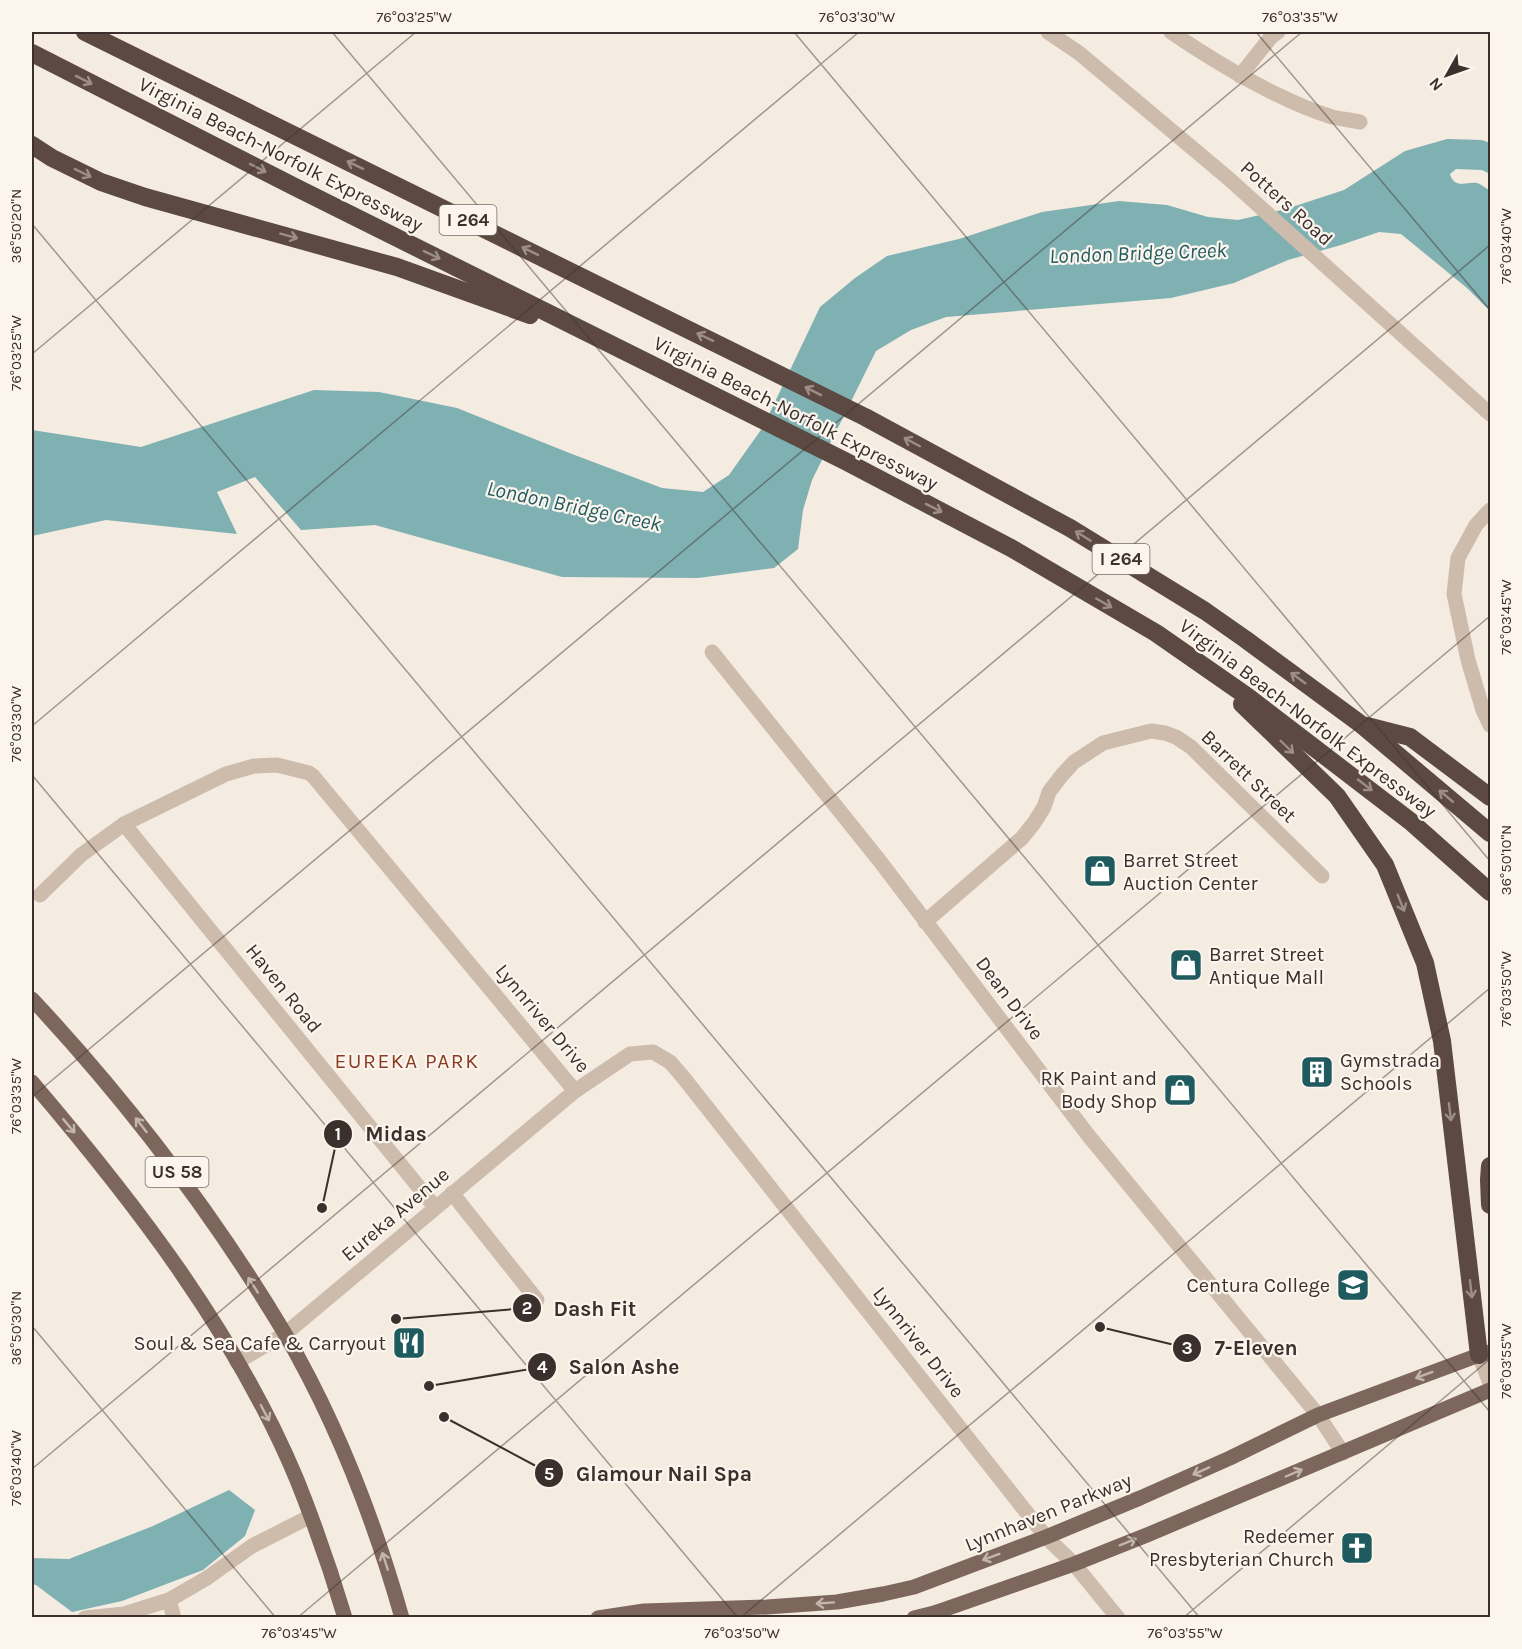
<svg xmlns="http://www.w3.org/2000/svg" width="1522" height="1649" font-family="Karla,sans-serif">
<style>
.water{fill:#7fb0b2}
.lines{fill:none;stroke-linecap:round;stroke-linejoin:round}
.minor{stroke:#cdbbac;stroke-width:15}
.major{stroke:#7d675c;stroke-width:15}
.highway{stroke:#5c4a42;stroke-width:18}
.oneway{stroke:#9c8e87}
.oneway2{stroke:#c2b5ac}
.ticks{fill:none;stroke:#3b302b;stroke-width:1.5;stroke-opacity:0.45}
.labels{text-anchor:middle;stroke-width:4.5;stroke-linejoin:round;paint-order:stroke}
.shield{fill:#fbf5ee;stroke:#756b66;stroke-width:1.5}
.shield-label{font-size:18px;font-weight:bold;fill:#3b302b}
.street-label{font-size:20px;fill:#3b302b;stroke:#fbf5ee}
.poi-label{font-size:20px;fill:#3b302b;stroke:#fbf5ee;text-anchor:end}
.water-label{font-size:21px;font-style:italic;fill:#1f5a5e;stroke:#fbf5ee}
.neighbourhood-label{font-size:21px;letter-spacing:1.5px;fill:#8c3b22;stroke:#fbf5ee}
.leader{fill:none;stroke:#3b302b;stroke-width:2}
.callout-dot{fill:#3b302b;stroke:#fbf5ee;stroke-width:2}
.mark-label{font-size:18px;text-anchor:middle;font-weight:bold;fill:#fff}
.callout-label{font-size:21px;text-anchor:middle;font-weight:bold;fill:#3b302b;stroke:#fbf5ee;stroke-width:4.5;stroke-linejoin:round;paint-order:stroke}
.neatline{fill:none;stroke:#3b302b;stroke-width:2}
.ticks-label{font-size:15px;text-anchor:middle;fill:#3b302b}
</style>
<rect width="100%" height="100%" fill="#f4ebe1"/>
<g class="water">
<path d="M1447,139l35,1 8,3v31l-8,-4 -26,-1 -6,5c5,16 16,7 27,9 4,1 10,6 13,8v120l-23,-23 -66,-54 -22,-2 -38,13 -53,15 -54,23 -63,15 -225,19 -35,13 -35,21 -64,129 -9,30 -5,39 -24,19 -76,10 -136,-1 -187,-52 -74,5 -46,-53 -38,15 20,42 -131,-14 -74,16v-106l109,17 173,-57 65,2 78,16 115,46 90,34 41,4 26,-17 34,-48 57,-120 35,-29 32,-22 72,-17 83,-27 77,-11 48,4 41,12 30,3 48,-11 58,-19 61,-39z"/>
<path d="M229,1490l26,20 -10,26 -42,34 -81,31 -50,11 -36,-27 -4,-1v-26l37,1 84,-33z"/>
</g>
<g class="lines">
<g class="minor">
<path d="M1048,32l31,21 149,125 262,236"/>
<path d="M1171,32c34,23 68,44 105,62 18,9 37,17 56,23 9,2 19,3 28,5"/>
<path d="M1240,76l31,-39 7,-5"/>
<path d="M1490,510l-14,15 -18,33 -4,36 14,66 15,50 7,15"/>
<path d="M712,652l167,208 209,275 230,280 25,38"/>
<path d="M124,824l311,383"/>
<path d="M40,895l41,-40 43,-31 102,-50 28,-8 23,-1 32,8 4,3 262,315 55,-37 23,-2 17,10 13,15 363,460 28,27 44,54"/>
<path d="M925,922l97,-84 12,-15 10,-16 5,-15 13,-17 12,-13 29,-19 48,-12 14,2 11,4 15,10 131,129"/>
<path d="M452,1193l85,107"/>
<path d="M1479,1355l11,28"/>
<path d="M237,1362l48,-28 290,-243"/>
<path d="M169,1600l5,18"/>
<path d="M85,1618l39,-4 45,-14 38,-22 45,-32 59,-30"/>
</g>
<g class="major">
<path d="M32,999c95,102 180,213 252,333 52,89 90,187 118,286"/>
<path d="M32,1082c103,121 203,250 265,398 18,45 34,91 48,138"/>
<path d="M598,1618l46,-7 123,-4 70,-5 46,-8 31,-7 132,-50 94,-39 90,-40 88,-43 161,-60 11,-3"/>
<path d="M914,1618l20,-5 26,-9 114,-40 73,-29 343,-145"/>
</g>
<g class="highway">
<path d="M85,32l780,385 205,111 135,83 40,28 117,86 128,108"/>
<path d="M32,53l263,134 550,274 166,87 145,85 92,64 162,124 80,71"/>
<path d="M32,145l20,13 49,24 44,15 252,70 133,48"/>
<path d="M1242,704l95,92 48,69 40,98 17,78 37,314"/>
<path d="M1367,726l43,11 80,60"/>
<path d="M1490,1166l-1,14 1,25"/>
</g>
</g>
<defs><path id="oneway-shaft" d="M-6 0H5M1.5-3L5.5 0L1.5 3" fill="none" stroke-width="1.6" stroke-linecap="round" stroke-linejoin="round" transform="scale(1.5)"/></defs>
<g class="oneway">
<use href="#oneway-shaft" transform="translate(84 80) rotate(27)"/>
<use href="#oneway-shaft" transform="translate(355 165) rotate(-154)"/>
<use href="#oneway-shaft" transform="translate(258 168) rotate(27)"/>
<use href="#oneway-shaft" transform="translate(83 173) rotate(26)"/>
<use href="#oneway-shaft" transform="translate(289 236) rotate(15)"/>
<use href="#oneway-shaft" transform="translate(530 251) rotate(-154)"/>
<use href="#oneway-shaft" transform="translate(432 255) rotate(26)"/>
<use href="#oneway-shaft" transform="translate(705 337) rotate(-154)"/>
<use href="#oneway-shaft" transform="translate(813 391) rotate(-153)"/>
<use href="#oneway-shaft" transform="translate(912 442) rotate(-152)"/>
<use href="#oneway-shaft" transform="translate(934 508) rotate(27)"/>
<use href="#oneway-shaft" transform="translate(1083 536) rotate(-148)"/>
<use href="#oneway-shaft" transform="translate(1104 603) rotate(30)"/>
<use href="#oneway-shaft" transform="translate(1298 678) rotate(-144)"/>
<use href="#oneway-shaft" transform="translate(1287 747) rotate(44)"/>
<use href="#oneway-shaft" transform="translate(1365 785) rotate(38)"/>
<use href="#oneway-shaft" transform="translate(1446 796) rotate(-140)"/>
<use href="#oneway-shaft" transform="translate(1401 903) rotate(68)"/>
<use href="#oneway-shaft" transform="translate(1450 1112) rotate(83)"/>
<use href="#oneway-shaft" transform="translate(1471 1289) rotate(83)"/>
</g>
<g class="oneway2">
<use href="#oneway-shaft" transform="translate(141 1125) rotate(-128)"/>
<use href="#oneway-shaft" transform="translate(69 1126) rotate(50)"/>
<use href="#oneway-shaft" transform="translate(253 1285) rotate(-123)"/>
<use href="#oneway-shaft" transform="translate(1424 1375) rotate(160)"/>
<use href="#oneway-shaft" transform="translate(265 1413) rotate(62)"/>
<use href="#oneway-shaft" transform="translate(1201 1471) rotate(156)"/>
<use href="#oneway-shaft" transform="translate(1294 1473) rotate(-23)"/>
<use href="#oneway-shaft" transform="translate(1128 1542) rotate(-22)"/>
<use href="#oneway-shaft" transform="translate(991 1557) rotate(160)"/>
<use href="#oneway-shaft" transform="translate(385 1561) rotate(-108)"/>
<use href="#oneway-shaft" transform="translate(825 1603) rotate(176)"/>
</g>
<path class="ticks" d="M332,32l1158,1380M794,32l696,829M1256,32l234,278M32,224l1168,1394M32,354l384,-322M32,726l827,-694M32,775l706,843M32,1097l1270,-1065M32,1326l244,292M32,1469l1458,-1224M297,1618l1193,-1002M740,1618l750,-630M1183,1618l307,-259"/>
<defs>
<symbol id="shop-square" viewBox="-11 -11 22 22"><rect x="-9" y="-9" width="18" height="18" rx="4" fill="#1f5a5e" stroke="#fbf5ee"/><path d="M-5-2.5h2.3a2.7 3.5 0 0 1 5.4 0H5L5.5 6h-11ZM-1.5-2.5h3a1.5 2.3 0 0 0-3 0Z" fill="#fff"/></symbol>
<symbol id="building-square" viewBox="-11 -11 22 22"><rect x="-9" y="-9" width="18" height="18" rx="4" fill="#1f5a5e" stroke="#fbf5ee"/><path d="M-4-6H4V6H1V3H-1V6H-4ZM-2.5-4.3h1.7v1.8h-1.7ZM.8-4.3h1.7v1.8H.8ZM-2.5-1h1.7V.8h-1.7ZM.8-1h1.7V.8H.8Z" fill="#fff"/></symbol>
<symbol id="university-square" viewBox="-11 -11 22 22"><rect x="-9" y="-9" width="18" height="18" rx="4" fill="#1f5a5e" stroke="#fbf5ee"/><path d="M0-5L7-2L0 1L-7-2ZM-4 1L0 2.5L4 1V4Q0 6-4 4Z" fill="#fff"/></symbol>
<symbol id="restaurant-square" viewBox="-11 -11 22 22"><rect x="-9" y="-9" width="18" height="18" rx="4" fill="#1f5a5e" stroke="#fbf5ee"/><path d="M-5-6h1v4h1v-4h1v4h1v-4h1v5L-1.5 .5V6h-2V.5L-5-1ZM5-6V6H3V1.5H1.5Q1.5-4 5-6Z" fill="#fff"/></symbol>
<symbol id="church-square" viewBox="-11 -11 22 22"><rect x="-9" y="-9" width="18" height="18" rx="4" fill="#1f5a5e" stroke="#fbf5ee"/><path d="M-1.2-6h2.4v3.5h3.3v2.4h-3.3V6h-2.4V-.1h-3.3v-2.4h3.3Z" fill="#fff"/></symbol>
</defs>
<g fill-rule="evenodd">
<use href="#shop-square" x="1081" y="852" width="38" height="38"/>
<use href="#shop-square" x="1167" y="946" width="38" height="38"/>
<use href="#building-square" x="1298" y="1053" width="38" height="38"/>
<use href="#shop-square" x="1161" y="1071" width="38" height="38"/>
<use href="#university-square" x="1334" y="1266" width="38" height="38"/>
<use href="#restaurant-square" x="390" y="1324" width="38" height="38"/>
<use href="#church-square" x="1338" y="1529" width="38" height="38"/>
</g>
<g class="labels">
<g class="shield">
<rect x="439.5" y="205" width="57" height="30" rx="4.5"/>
<rect x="1092.5" y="544" width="57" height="30" rx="4.5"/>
<rect x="145.5" y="1157" width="63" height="30" rx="4.5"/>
</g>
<g class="shield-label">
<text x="468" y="226">I 264</text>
<text x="1121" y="565">I 264</text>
<text x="177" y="1178">US 58</text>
</g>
<g class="street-label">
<text transform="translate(281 154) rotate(27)" y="7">Virginia Beach-Norfolk Expressway</text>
<text transform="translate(1287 203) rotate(42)" y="7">Potters Road</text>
<text transform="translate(796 413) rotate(27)" y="7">Virginia Beach-Norfolk Expressway</text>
<text transform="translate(1308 718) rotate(37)" y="7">Virginia Beach-Norfolk Expressway</text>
<text transform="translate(1249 776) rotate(44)" y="7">Barrett Street</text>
<text transform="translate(284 988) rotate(51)" y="7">Haven Road</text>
<text transform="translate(1010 998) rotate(53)" y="7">Dean Drive</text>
<text transform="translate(543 1018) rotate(50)" y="7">Lynnriver Drive</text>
<text transform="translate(395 1214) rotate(-40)" y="7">Eureka Avenue</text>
<text transform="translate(919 1342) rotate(52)" y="7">Lynnriver Drive</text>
<text transform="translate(1048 1512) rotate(-22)" y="7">Lynnhaven Parkway</text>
</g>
<g class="poi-label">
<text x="1123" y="867" text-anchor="start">Barret Street<tspan x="1123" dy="23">Auction Center</tspan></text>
<text x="1209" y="961" text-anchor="start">Barret Street<tspan x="1209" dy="23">Antique Mall</tspan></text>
<text x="1340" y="1067" text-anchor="start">Gymstrada<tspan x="1340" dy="23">Schools</tspan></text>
<text x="1157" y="1085">RK Paint and<tspan x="1157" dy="23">Body Shop</tspan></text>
<text x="1330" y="1292">Centura College</text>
<text x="386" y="1350">Soul &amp; Sea Cafe &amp; Carryout</text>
<text x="1334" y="1543">Redeemer<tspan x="1334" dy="23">Presbyterian Church</tspan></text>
</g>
<g class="water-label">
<text transform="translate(1138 253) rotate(-2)" y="7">London Bridge Creek</text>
<text transform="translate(574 506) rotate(12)" y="7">London Bridge Creek</text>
</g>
<g class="neighbourhood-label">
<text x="407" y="1068">EUREKA PARK</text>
</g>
</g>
<path class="leader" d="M322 1208L338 1134M396 1319L527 1308M1100 1327L1187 1348M429 1386L542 1367M444 1417L549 1473"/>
<g class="callout-dot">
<circle cx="322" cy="1208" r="6"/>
<circle cx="396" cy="1319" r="6"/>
<circle cx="1100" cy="1327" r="6"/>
<circle cx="429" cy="1386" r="6"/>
<circle cx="444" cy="1417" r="6"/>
<circle cx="338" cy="1134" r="15"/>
<circle cx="527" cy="1308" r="15"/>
<circle cx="1187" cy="1348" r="15"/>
<circle cx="542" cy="1367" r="15"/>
<circle cx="549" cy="1473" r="15"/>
</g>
<g class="mark-label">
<text x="338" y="1140">1</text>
<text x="527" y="1314">2</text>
<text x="1187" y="1354">3</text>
<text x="542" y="1373">4</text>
<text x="549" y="1480">5</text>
</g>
<g class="callout-label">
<text x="396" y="1141">Midas</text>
<text x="595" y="1316">Dash Fit</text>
<text x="1256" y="1355">7-Eleven</text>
<text x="624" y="1374">Salon Ashe</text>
<text x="664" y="1481">Glamour Nail Spa</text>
</g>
<rect width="1522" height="1649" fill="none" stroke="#fbf5ee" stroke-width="66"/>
<g transform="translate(1447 75) rotate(230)" stroke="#fbf5ee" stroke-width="4.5" paint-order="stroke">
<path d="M0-4.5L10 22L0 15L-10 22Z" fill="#3b302b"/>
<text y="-9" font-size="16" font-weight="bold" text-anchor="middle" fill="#3b302b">N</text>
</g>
<rect x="33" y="33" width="1456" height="1583" class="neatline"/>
<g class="ticks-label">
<text x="414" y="22">76°03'25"W</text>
<text x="857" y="22">76°03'30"W</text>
<text x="1300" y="22">76°03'35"W</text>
<text transform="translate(16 226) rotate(-90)" y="5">36°50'20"N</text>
<text transform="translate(1506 246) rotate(-90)" y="5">76°03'40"W</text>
<text transform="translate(16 353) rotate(-90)" y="5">76°03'25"W</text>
<text transform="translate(1506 617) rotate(-90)" y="5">76°03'45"W</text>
<text transform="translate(16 724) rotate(-90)" y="5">76°03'30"W</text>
<text transform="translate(1506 860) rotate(-90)" y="5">36°50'10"N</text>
<text transform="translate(1506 989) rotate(-90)" y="5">76°03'50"W</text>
<text transform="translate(16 1096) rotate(-90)" y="5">76°03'35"W</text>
<text transform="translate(16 1328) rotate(-90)" y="5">36°50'30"N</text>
<text transform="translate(1506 1361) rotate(-90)" y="5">76°03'55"W</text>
<text transform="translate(16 1468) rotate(-90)" y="5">76°03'40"W</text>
<text x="299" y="1638">76°03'45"W</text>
<text x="742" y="1638">76°03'50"W</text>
<text x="1185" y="1638">76°03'55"W</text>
</g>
</svg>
